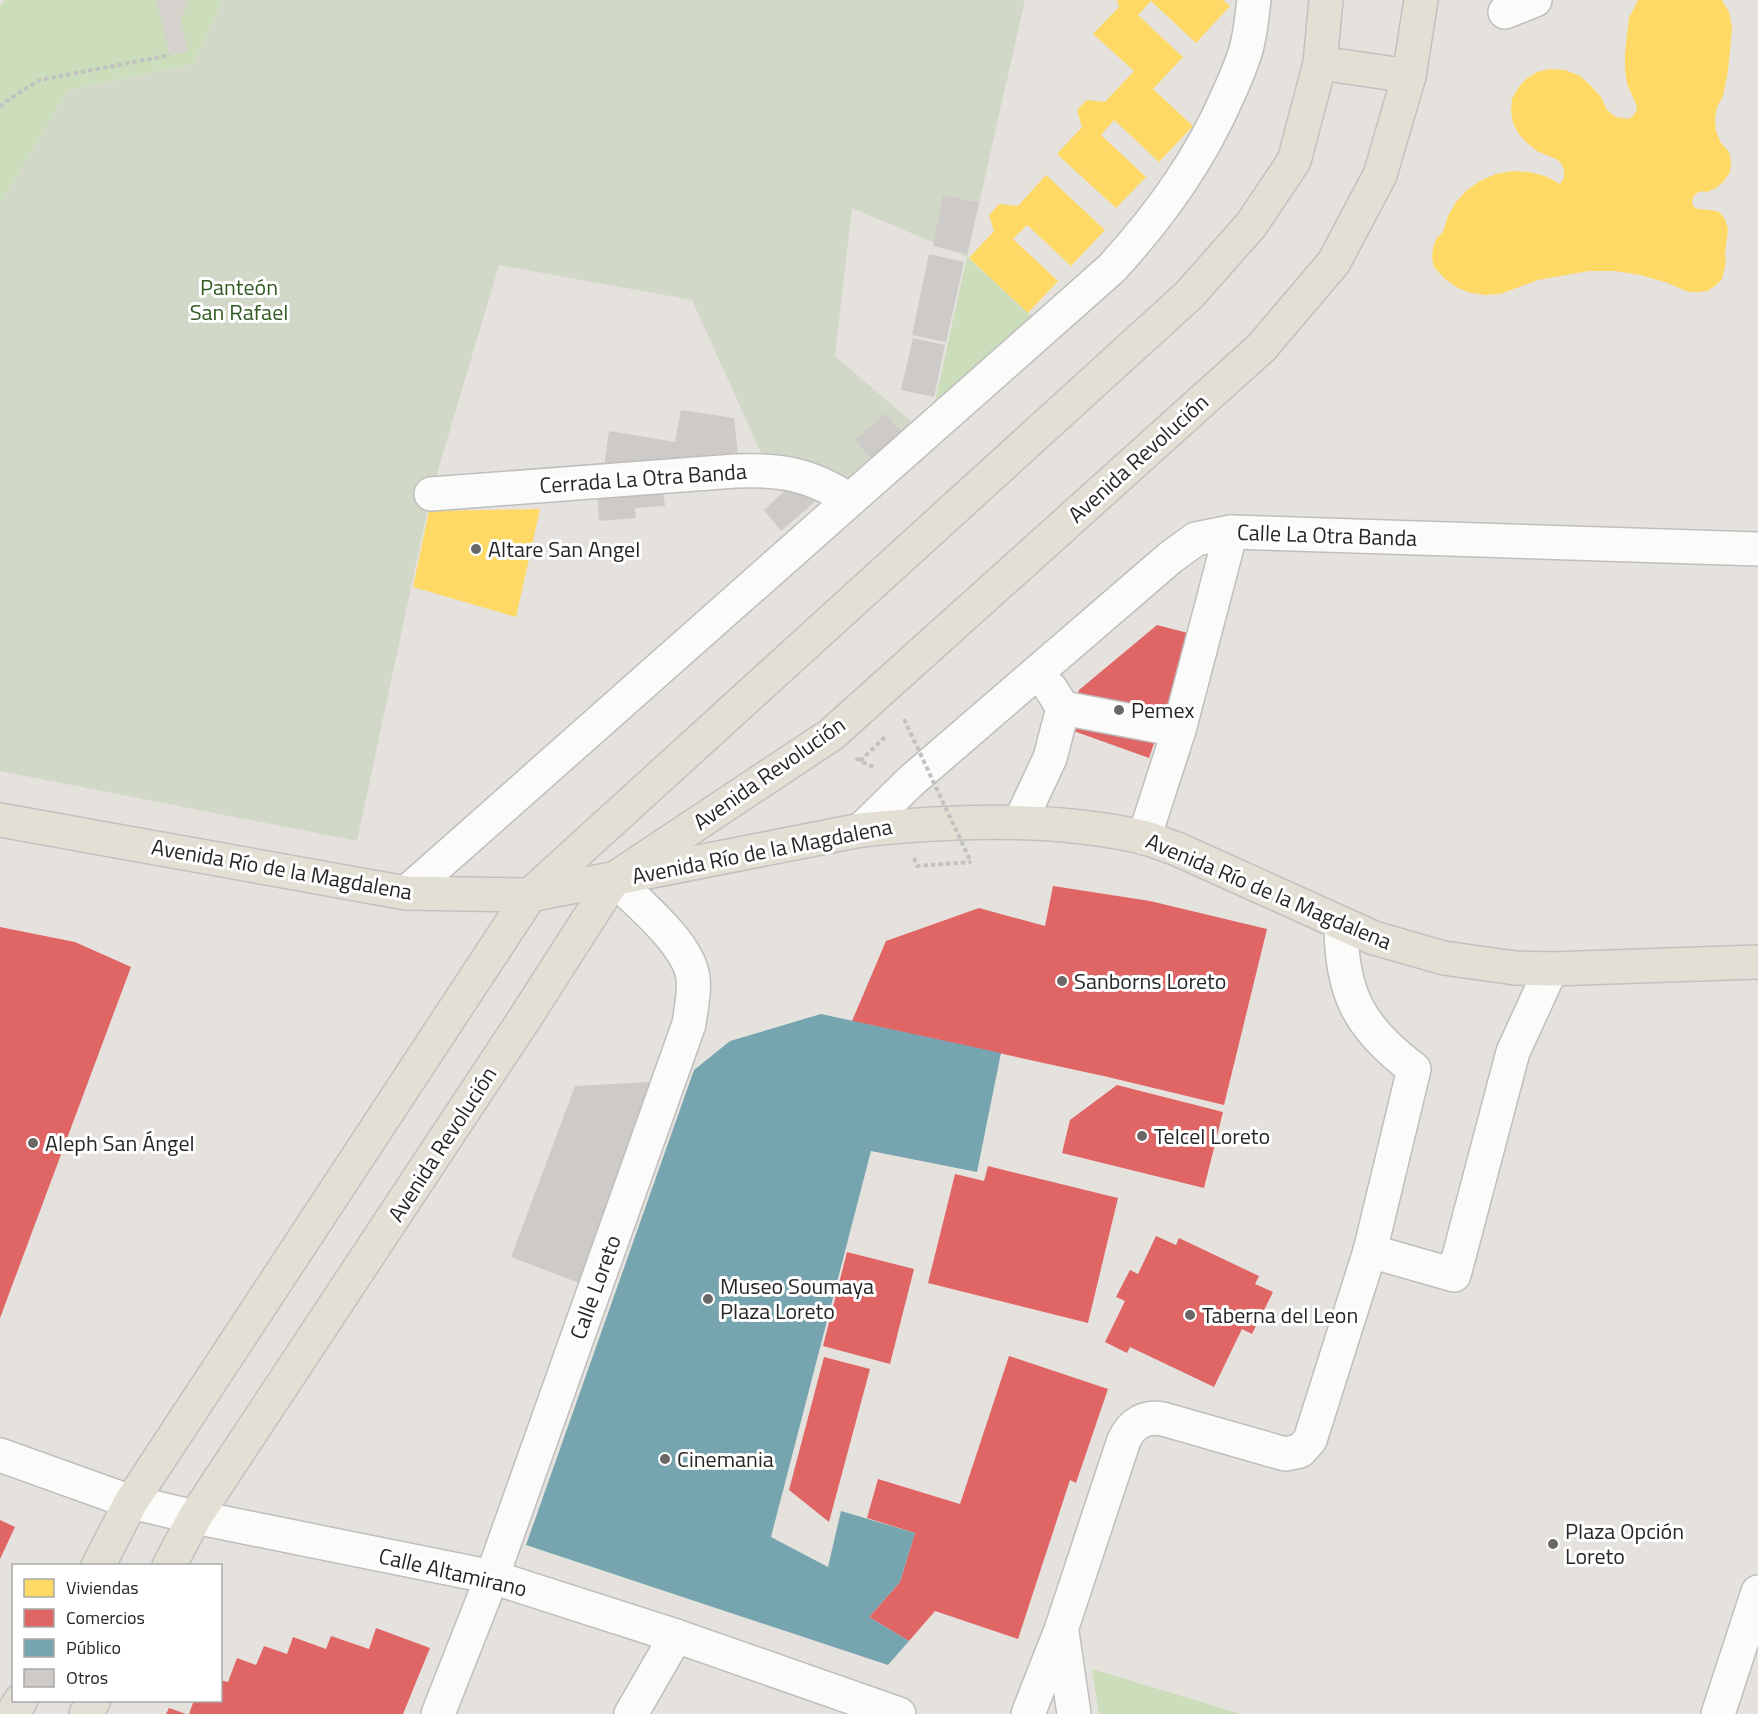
<svg xmlns="http://www.w3.org/2000/svg" width="1758" height="1714" font-family="'Titillium Web',sans-serif">
<style>
.green{fill:#cbddba}
.cemetery{fill:#d2d8c7}
.plaza{fill:#d5d2ce}
.homes{fill:#ffd966}
.shops{fill:#e06666}
.public{fill:#76a5af}
.building{fill:#cdcac7}
.lines{fill:none;stroke-linecap:round;stroke-linejoin:round}
.minor-casing{stroke:#bfbebf;stroke-width:36}
.major-casing{stroke:#c2c1c0;stroke-width:36}
.path{stroke:#c2c2c2;stroke-width:4;stroke-dasharray:4.5 3;stroke-linecap:butt}
.minor{stroke:#fbfbfa;stroke-width:33}
.major{stroke:#e3dfd4;stroke-width:33}
.path-bridge{stroke:#c2c2c2;stroke-width:4;stroke-dasharray:4.5 3;stroke-linecap:butt}
.poi-dot{fill:#6a6867;stroke:#fff;stroke-width:2}
.labels{text-anchor:middle;stroke-width:6;stroke-linejoin:round;paint-order:stroke}
.park-label{font-size:22px;fill:#315a22;stroke:#fff}
.street-label{font-size:22px;fill:#272727;stroke:#fff}
.poi-label{font-size:22px;fill:#272727;stroke:#fff;text-anchor:start}
</style>
<rect width="100%" height="100%" fill="#e5e2de"/>
<g class="green">
<path d="M5,0h218l-30,64 -125,26 -68,114v-199z"/>
<path d="M967,257l70,64 -105,94z"/>
<path d="M1092,1669l149,45h-142z"/>
</g>
<path class="cemetery" d="M223,0h802l-58,257 -115,-49 -17,148 83,71 -68,60 -85,-25 -73,-162 -193,-35 -68,229 -74,347 -357,-70v-567l68,-114 125,-26z"/>
<path class="plaza" d="M156,0h32l-7,19 7,33 -18,3z"/>
<g class="homes">
<path d="M1117,0h106l7,6 -34,37 -45,-42 -13,14 45,42 -30,32 40,37 -34,36 -45,-42 -13,15 45,42 -30,31 -59,-54 25,-27 -5,-17 10,-10 18,2 29,-31 -41,-37 26,-27z"/>
<path d="M1638,0h84l7,12 3,16 -4,43 -5,25 -6,11 -2,12 1,12 5,12 8,9 2,10 -1,10 -6,9 -8,7 -9,4 -5,-1 -5,2 -4,4 -1,6 2,4 4,2 13,1 8,2 6,7 3,10 -3,25 1,8 -4,17 -7,7 -8,5 -9,1h-9l-24,-10 -25,-7 -25,-4h-26l-51,9 -38,14 -14,1 -15,-2 -13,-5 -13,-9 -11,-12 -2,-9 1,-10 3,-9 7,-7 5,-16 8,-14 11,-12 13,-9 16,-7 16,-3 17,1 16,4 15,8 4,-6v-8l-3,-7 -5,-4 -19,-8 -11,-9 -8,-9 -5,-10 -2,-12 1,-12 6,-11 8,-9 11,-7 13,-3 15,1 15,6 11,10 10,11 6,13 9,7 12,2 5,-3 4,-6 -1,-6 -9,-20 -2,-15v-16l4,-35z"/>
<path d="M1046,175l59,55 -34,36 -44,-41 -14,14 45,42 -30,32 -59,-55 25,-27 -5,-16 10,-11 19,2z"/>
<path d="M540,509l-24,108 -103,-30 16,-76z"/>
</g>
<g class="shops">
<path d="M1157,625l35,9 -43,124 -81,-29 11,-39z"/>
<path d="M1053,886l97,15 117,28 -43,176 -116,-28 -256,-56 34,-80 93,-33 66,18z"/>
<path d="M0,927l75,15 56,25 -131,351z"/>
<path d="M1117,1085l106,27 -19,76 -142,-35 8,-33z"/>
<path d="M988,1166l130,32 -30,125 -160,-40 27,-109 29,7z"/>
<path d="M1156,1236l20,9 3,-7 80,38 -4,8 18,8 -21,42 -10,-5 -28,58 -84,-40 -3,6 -22,-11 20,-41 -9,-4 14,-27 8,4z"/>
<path d="M847,1252l67,17 -24,95 -67,-18z"/>
<path d="M1009,1356l99,33 -32,94 -6,-3 -52,159 -83,-28 -26,30 -40,-24 31,-35 15,-49 -48,-15 11,-39 82,25z"/>
<path d="M824,1357l46,12 -41,153 -40,-32z"/>
<path d="M0,1520l15,7 -15,32z"/>
<path d="M376,1628l54,20 -27,66h-214l5,-14h26v-20l8,2 9,-24 19,7 8,-19 23,8 6,-17 33,12 5,-13 38,13z"/>
<path d="M169,1708l17,6h-20z"/>
</g>
<path class="public" d="M821,1014l180,39 -24,119 -106,-21 -100,386 57,30 13,-56 74,22 -15,49 -31,35 40,24 -21,24 -362,-120 168,-475 36,-29z"/>
<g class="building">
<path d="M943,195l36,8 -12,51 -34,-8z"/>
<path d="M929,254l35,8 -18,80 -34,-7z"/>
<path d="M913,338l32,7 -11,52 -33,-7z"/>
<path d="M681,410l53,8 5,46 -136,10 6,-43 66,11z"/>
<path d="M885,414l21,23 -30,27 -21,-24z"/>
<path d="M662,482l3,24 -30,2 1,10 -37,3 -2,-27z"/>
<path d="M793,483l25,16 -37,32 -17,-21z"/>
<path d="M650,1082l-71,201 -68,-26 64,-171z"/>
</g>
<g class="lines">
<defs>
<g id="minor">
<path d="M1505,12l30,-12"/>
<path d="M431,494l304,-23c44,-2 77,3 114,29"/>
<path d="M1063,708l116,22 52,-198"/>
<path d="M1020,822l30,-64 13,-50 -12,-19"/>
<path d="M861,830l50,-49 260,-224 25,-18 35,-7 527,17"/>
<path d="M1144,838l35,-108"/>
<path d="M406,893l706,-625c49,-54 88,-108 117,-175 7,-16 16,-35 19,-52 3,-13 4,-27 6,-41"/>
<path d="M1370,1251l84,24 59,-223 38,-83"/>
<path d="M0,1455l131,47 64,15 297,60 184,59 223,78"/>
<path d="M1062,1632l12,82"/>
<path d="M438,1714l54,-137 197,-553c2,-16 6,-31 4,-46 -4,-34 -55,-75 -79,-99"/>
<path d="M631,1714l45,-78"/>
<path d="M1028,1714l33,-84 63,-190c8,-17 21,-24 39,-21l122,35 15,-3 10,-11 60,-189 44,-182c-55,-41 -73,-76 -73,-145"/>
<path d="M1718,1714l40,-122"/>
</g>
<g id="major">
<path d="M1320,63l89,13"/>
<path d="M0,820l406,73 124,2 331,-65c90,-10 192,-13 281,7 12,3 23,8 35,12l197,89 70,20 71,10 36,1 207,-7"/>
<path d="M98,1566l33,-64 399,-607 659,-600 62,-70 43,-64 26,-98 6,-63"/>
<path d="M169,1566l26,-49 330,-499 89,-139 218,-145 429,-386 73,-86 46,-87 29,-99 12,-76"/>
<path d="M12,1714l9,-14"/>
<path d="M86,1714l8,-14"/>
</g>
</defs>
<use href="#minor" class="minor-casing"/>
<use href="#major" class="major-casing"/>
<g class="path">
<path d="M0,107l9,-8 31,-19 130,-25"/>
<path d="M856,758l4,3 16,7"/>
<path d="M860,761l26,-25"/>
<path d="M914,858l3,8 54,-4"/>
</g>
<use href="#minor" class="minor"/>
<use href="#major" class="major"/>
<path class="path-bridge" d="M904,719l67,143"/>
</g>
<g class="poi-dot">
<circle cx="476" cy="549" r="6"/>
<circle cx="1119" cy="710" r="6"/>
<circle cx="1062" cy="981" r="6"/>
<circle cx="1142" cy="1136" r="6"/>
<circle cx="33" cy="1143" r="6"/>
<circle cx="708" cy="1299" r="6"/>
<circle cx="1190" cy="1315" r="6"/>
<circle cx="665" cy="1459" r="6"/>
<circle cx="1553" cy="1544" r="6"/>
</g>
<g class="labels">
<g class="park-label">
<text x="239" y="295">Panteón<tspan x="239" dy="25">San Rafael</tspan></text>
</g>
<g class="street-label">
<text transform="translate(1138 458) rotate(-42)" y="8">Avenida Revolución</text>
<text transform="translate(643 478) rotate(-4)" y="8">Cerrada La Otra Banda</text>
<text transform="translate(1327 535) rotate(2)" y="8">Calle La Otra Banda</text>
<text transform="translate(769 773) rotate(-35)" y="8">Avenida Revolución</text>
<text transform="translate(762 851) rotate(-11)" y="8">Avenida Río de la Magdalena</text>
<text transform="translate(282 869) rotate(10)" y="8">Avenida Río de la Magdalena</text>
<text transform="translate(1269 891) rotate(23)" y="8">Avenida Río de la Magdalena</text>
<text transform="translate(442 1144) rotate(-57)" y="8">Avenida Revolución</text>
<text transform="translate(595 1287) rotate(-70)" y="8">Calle Loreto</text>
<text transform="translate(453 1572) rotate(13)" y="8">Calle Altamirano</text>
</g>
<g class="poi-label">
<text x="488" y="557">Altare San Angel</text>
<text x="1131" y="718">Pemex</text>
<text x="1074" y="989">Sanborns Loreto</text>
<text x="1154" y="1144">Telcel Loreto</text>
<text x="45" y="1151">Aleph San Ángel</text>
<text x="720" y="1294">Museo Soumaya<tspan x="720" dy="25">Plaza Loreto</tspan></text>
<text x="1202" y="1323">Taberna del Leon</text>
<text x="677" y="1467">Cinemania</text>
<text x="1565" y="1539">Plaza Opción<tspan x="1565" dy="25">Loreto</tspan></text>
</g>
</g>
<rect x="12" y="1564" width="210" height="138" fill="#ffffff" stroke="#a9a9a9" stroke-width="1.5"/>
<rect x="24" y="1579" width="30" height="18" fill="#ffd966" stroke="#a9a9a9" stroke-width="1.5"/>
<text x="66" y="1594" font-size="18" fill="#272727">Viviendas</text>
<rect x="24" y="1609" width="30" height="18" fill="#e06666" stroke="#a9a9a9" stroke-width="1.5"/>
<text x="66" y="1624" font-size="18" fill="#272727">Comercios</text>
<rect x="24" y="1639" width="30" height="18" fill="#76a5af" stroke="#a9a9a9" stroke-width="1.5"/>
<text x="66" y="1654" font-size="18" fill="#272727">Público</text>
<rect x="24" y="1669" width="30" height="18" fill="#cdcac7" stroke="#a9a9a9" stroke-width="1.5"/>
<text x="66" y="1684" font-size="18" fill="#272727">Otros</text>
</svg>
